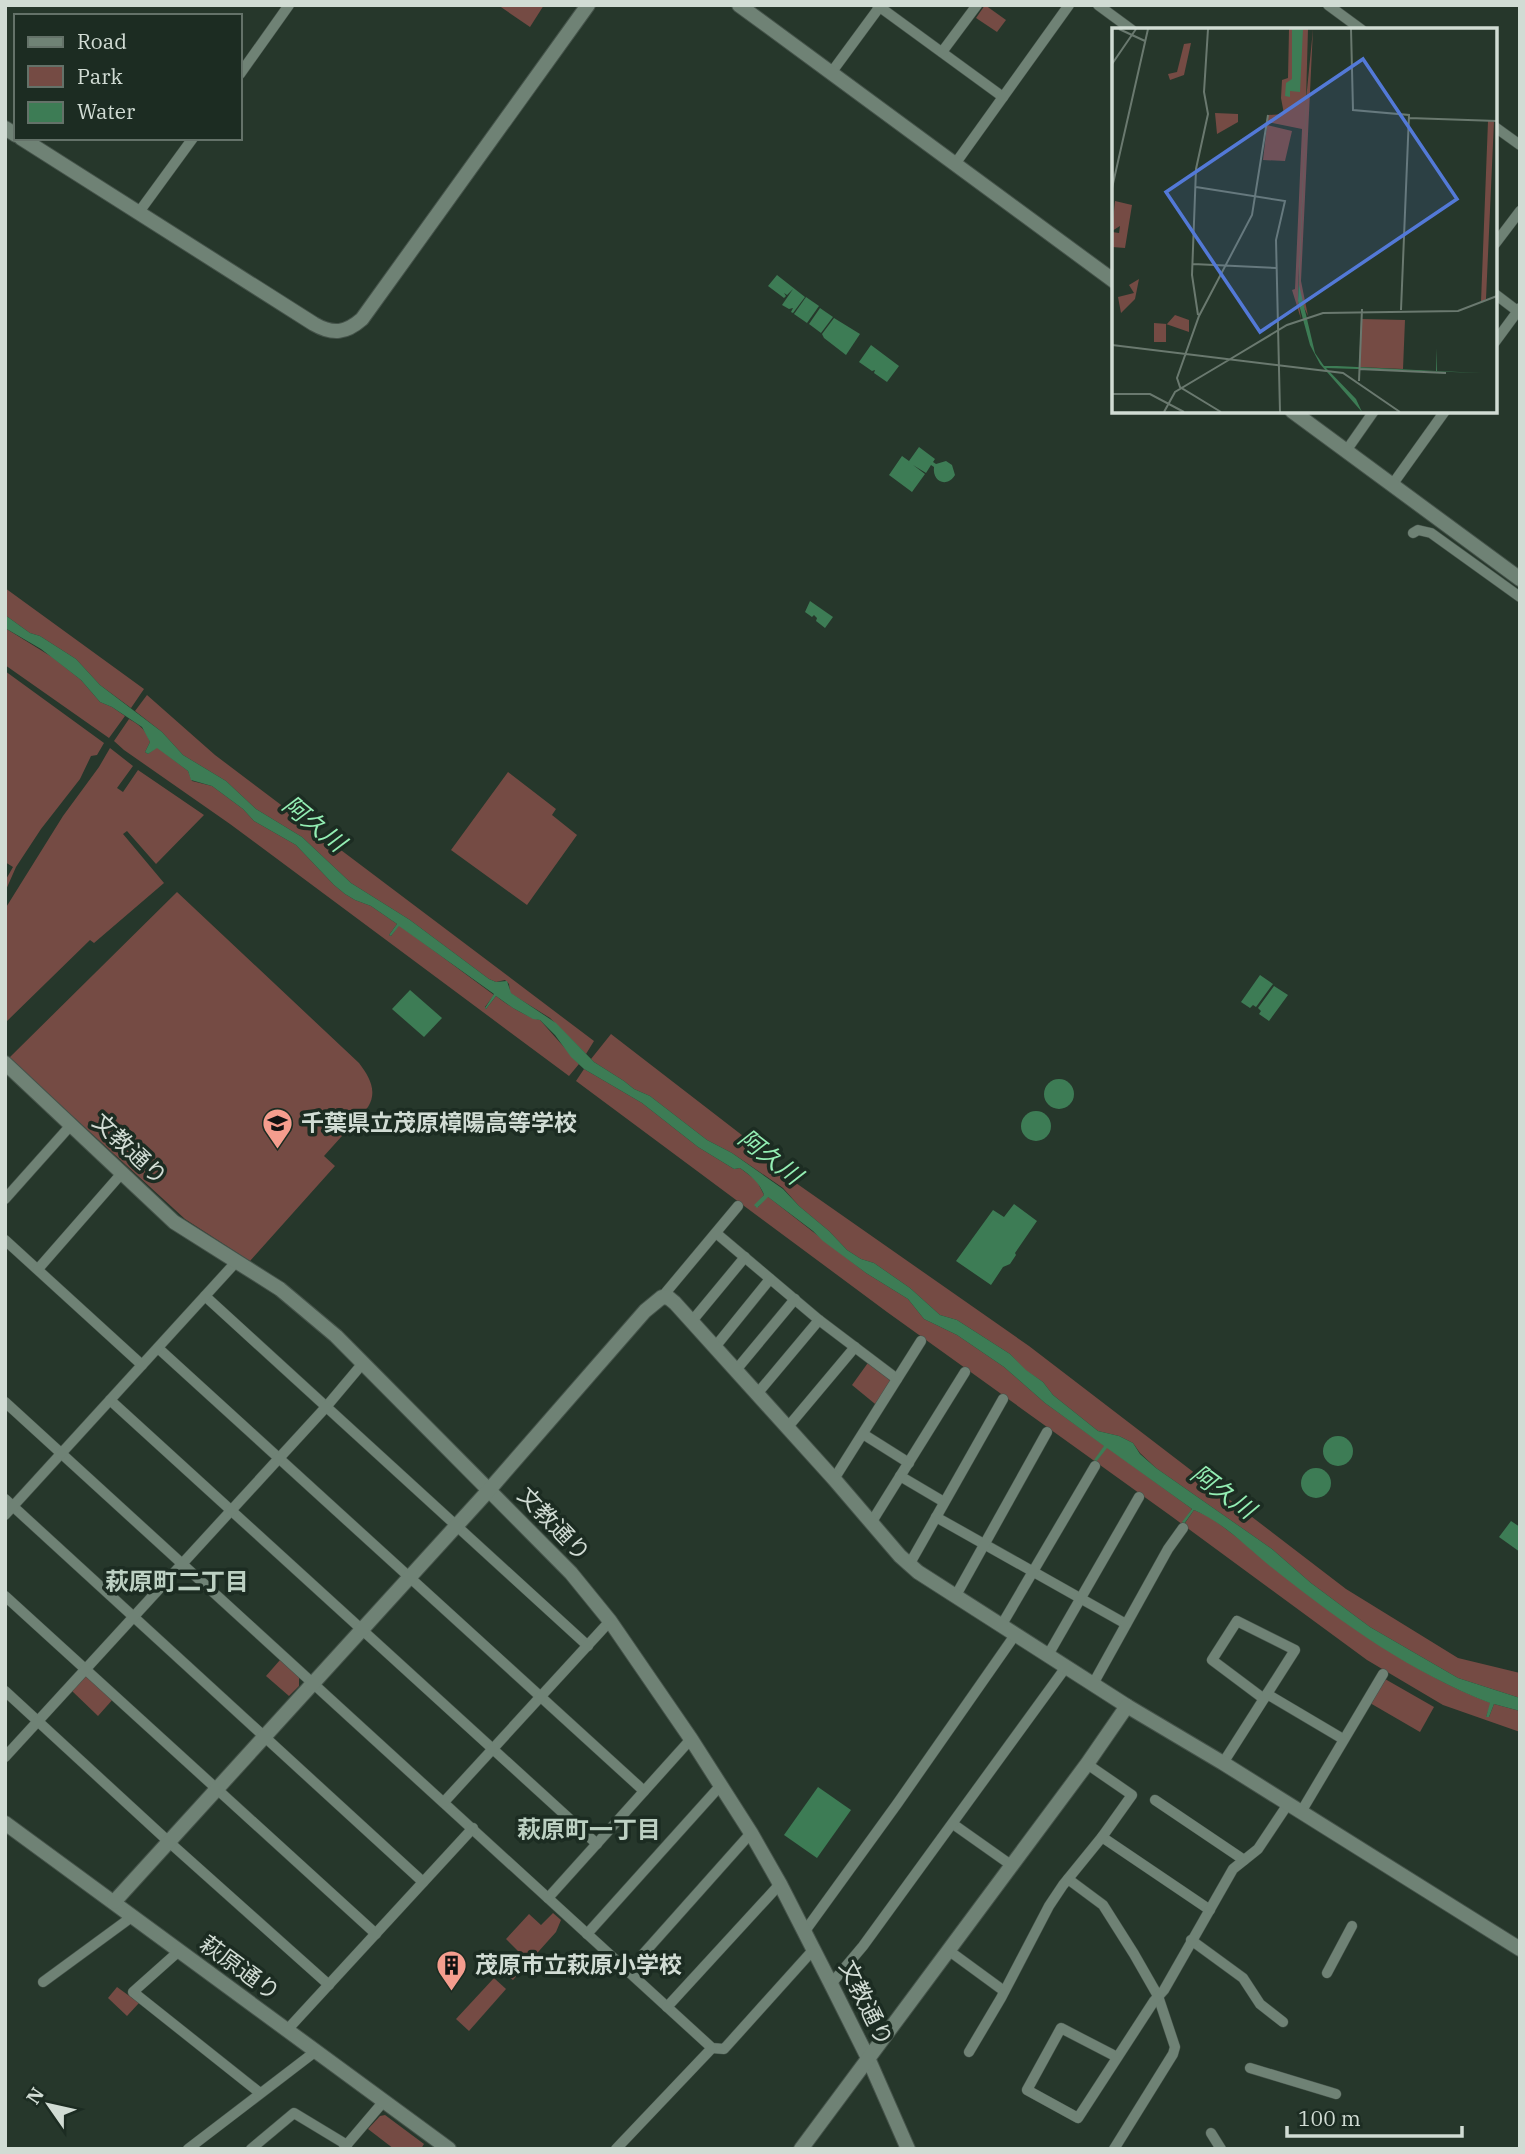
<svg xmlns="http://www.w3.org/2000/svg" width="1525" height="2154" font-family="'IBM Plex Serif','Noto Sans JP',serif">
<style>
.green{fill:#754b44}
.water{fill:#3d7c55}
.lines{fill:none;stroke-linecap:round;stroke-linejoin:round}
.street-casing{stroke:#45534a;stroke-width:11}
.secondary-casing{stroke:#45534a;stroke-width:16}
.street{stroke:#6f8275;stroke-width:10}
.secondary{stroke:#6f8275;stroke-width:14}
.labels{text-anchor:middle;stroke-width:7;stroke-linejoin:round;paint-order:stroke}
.poi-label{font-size:23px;font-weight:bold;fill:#d1dcd4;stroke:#1c2c22;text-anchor:start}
.street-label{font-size:23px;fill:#d1dcd4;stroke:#1c2c22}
.water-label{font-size:24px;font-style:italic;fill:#94efb4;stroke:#1c2c22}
.neighbourhood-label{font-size:24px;font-weight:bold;fill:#bcd0c2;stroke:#1c2c22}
.inset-road{fill:none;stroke:#6a796f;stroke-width:2}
.view{fill:#5379d7;fill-opacity:0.15;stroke:#5379d7;stroke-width:3.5}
.inset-edge{fill:none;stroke:#d1dcd4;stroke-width:3.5}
</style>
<rect width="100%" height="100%" fill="#26372b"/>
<g class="green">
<path d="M498,5h46l-14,22z"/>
<path d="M985,5l21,15 -9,12 -21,-14z"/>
<path d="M5,588l139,101 -13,19 -31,-23 -24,-26 -36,-23 -10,-3 -25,-18z"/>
<path d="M5,628l47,29 29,23 19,22 12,5 13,9 -16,22 -104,-73z"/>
<path d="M5,671l99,72 -7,12 -6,1 -11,23 -39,50 -25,38 -11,25v-11l8,-14 -8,-5z"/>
<path d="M147,695l68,60 379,286 -8,13 -36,-36 -40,-25 -1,-9 -4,-4 -9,2 -7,-3 -79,-59 -59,-37 -49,-46 -46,-28 -30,-28 -43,-26 -21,-23 -27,-21z"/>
<path d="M129,719c11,6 17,11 21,23l-5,10 3,2 9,-7 31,24 4,10 20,5 31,23 11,12 42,24 38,40 11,9 10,6 16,6 26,18 -8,11 2,1 8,-11 95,70 -9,12 1,2 10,-13c12,9 29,21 44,24l39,44 -10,12 -339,-252 -106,-74 -10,-9z"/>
<path d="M110,748l23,18 -16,22 6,4 15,-22 66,45 -48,49 -29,-33 -4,3 41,49 -70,60 -4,-3 -85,83v-114l58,-93 36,-49z"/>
<path d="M508,772l48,37 -4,6 25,20 -50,70 -76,-55z"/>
<path d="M177,892l182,171c10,13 19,28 9,44l-44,49 11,10 -85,95 -65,-42 -176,-161z"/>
<path d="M611,1034l136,105 -4,7 286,200 317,243 112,69 62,15v25l-62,-20 -88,-51 -59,-44 -39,-34 -116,-81 -16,-15 -7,-10 -14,-7 -21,-5 -45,-36 -10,-13 -18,-12 -15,-16 -53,-34 -17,-5 -30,-27 -36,-25 -13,-4 -14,-9 -18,-19 -30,-25 -16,-18 -51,-35 -25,-13 -57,-44 -16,-7 -10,-8 -30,-19 -3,-3z"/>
<path d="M584,1069l58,34 56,44 36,22 6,-1 17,13 7,14 -9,11 3,1 9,-11 99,77 42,26 16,20 33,16 47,32 41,36 60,43 -10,14 1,1 11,-14 85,62 -9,13 2,1 9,-13 16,7c92,68 171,144 281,186l-5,14h3l5,-13 26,7v21l-77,-27 -76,-45 -196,-144 -284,-204 -311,-231z"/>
<path d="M870,1360l27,22 -17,26 -28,-23z"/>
<path d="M280,1660l19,16v10l-10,10 -23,-20z"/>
<path d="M83,1676h6l25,22 -16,18 -27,-26z"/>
<path d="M1385,1679l49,28 -14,25 -50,-29z"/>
<path d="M553,1913l8,7 -5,12 -43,48 -13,-9 18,-20 -12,-12 23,-25 12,11z"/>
<path d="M494,1978l12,11 -37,42 -13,-12z"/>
<path d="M117,1987l22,16 -12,13 -19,-18z"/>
<path d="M385,2115l39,29 -3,5h-27l-26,-20 12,-13z"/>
</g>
<g class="water">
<path d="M777,275l28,22 -12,16 -2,-1 2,-4 -4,1 -7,-4 11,-16 -6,6 -3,-2 2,3 -2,2 -16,-12z"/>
<path d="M806,297l13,9 -12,17 -13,-9z"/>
<path d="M820,308l13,9 -12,16 -12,-9z"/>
<path d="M834,318l26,16 -14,21 -22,-17 -2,-4z"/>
<path d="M871,345l28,21 -12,16 -13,-9 1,-3 -3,1 -13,-9z"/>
<path d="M919,447l16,12 -2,3 3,2 10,-3 6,4 3,10c-8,13 -23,7 -21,-8l-3,-2 -5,8 -13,-8 12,9 -13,18 -23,-17 13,-19 7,5z"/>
<path d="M810,601l23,16 -8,11 -9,-7 1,-3 -3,-3 -2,2 -7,-5z"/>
<path d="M5,615l25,18 10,3 36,23 24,26 62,47 21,23 43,26 30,28 46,28 49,46 59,37 79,59 7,3 11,-1 4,12 45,30 38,39 30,19 10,8 16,7 57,44 25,13 51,36 16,17 30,25 18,19 14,9 13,4 36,25 30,27 17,5 53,34 16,16 17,12 10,13 45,36 21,5 14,7 7,11 16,14 116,81 39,34 59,44 88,51 62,20v13l-26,-7 -5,13h-3l4,-14c-78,-30 -145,-78 -210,-129 -28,-21 -53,-50 -86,-64l-10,14 -2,-2 10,-13 -85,-61 -11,14 -2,-2 10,-14 -59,-43 -41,-36 -47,-32 -33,-16 -16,-20 -42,-26 -43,-32 -10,-10 -45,-34 -11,11 -3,-3 10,-10c-4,-12 -14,-20 -24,-27l-6,1 -36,-22 -56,-44 -58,-34 -13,-12 -16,-22 -15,-15 -7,-1 -20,-11 -17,-12 -10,13 -1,-1 9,-14 -95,-68 -8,10 -2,-1 8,-11 -26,-18 -16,-6 -10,-6 -11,-9 -38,-40 -42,-24 -11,-12 -31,-23 -21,-6 -3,-9 -31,-23 -9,6 -3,-2 5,-10 -8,-15 -30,-20 -12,-5 -19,-22 -40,-31 -36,-21z"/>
<path d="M1260,975l13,9 -17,23 -3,-2 -3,3 -9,-6z"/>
<path d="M1274,986l14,9 -19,26 -10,-7 2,-3 -3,-3z"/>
<path d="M410,990l32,28 -18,19 -32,-28z"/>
<circle cx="1059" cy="1094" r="15"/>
<circle cx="1036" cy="1126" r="15"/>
<path d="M1014,1204l23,17 -22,32 1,2 -6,9 -7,3 -12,18 -35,-24 37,-51 11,7z"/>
<circle cx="1338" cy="1451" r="15"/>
<circle cx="1316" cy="1483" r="15"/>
<path d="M1511,1521l9,6v25l-21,-15z"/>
<path d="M818,1787l33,23 -34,48 -33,-23z"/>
</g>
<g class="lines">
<defs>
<g id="street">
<path d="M877,5l126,92"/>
<path d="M1098,5l34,25"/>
<path d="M1328,5l34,25"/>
<path d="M942,52l35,-47"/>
<path d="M831,73l50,-68"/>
<path d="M240,74l49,-69"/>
<path d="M1495,127l25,18"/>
<path d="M955,164l114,-159"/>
<path d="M139,212l54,-74"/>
<path d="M1495,244l25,-33"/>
<path d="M1495,294l25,19"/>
<path d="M1495,342l25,-34"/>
<path d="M1346,451l28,-40"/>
<path d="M1392,485l53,-74"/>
<path d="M1413,533l5,-3 13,3 89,64"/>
<path d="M5,1199l66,-74"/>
<path d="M716,1233l103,87 78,59"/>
<path d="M5,1240l137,125"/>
<path d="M38,1269l84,-96"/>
<path d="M205,1296l383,350"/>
<path d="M662,1297l76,-91"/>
<path d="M692,1321l53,-64"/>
<path d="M715,1347l55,-68"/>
<path d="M158,1348l486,443"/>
<path d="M736,1370l59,-71"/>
<path d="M757,1394l62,-74"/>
<path d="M110,1400l487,444"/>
<path d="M5,1402l707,646 12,1 90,-100"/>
<path d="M787,1428l68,-81"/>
<path d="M863,1434l46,29"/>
<path d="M900,1476l44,26"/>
<path d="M834,1479l87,-138"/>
<path d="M5,1499l418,383"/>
<path d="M5,1515l231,-253"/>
<path d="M936,1517l190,107"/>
<path d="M871,1523l94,-151"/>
<path d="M909,1565l94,-166"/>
<path d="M5,1596l371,338"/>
<path d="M955,1597l92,-165"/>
<path d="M1001,1626l94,-160"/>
<path d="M1048,1655l91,-158"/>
<path d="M1093,1684l75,-135 15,-21"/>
<path d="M5,1691l164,151 160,143"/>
<path d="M1267,1694l76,45"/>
<path d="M5,1757l321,-350 37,-44"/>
<path d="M1223,1763l72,-113 -58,-29 -25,39 52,39"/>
<path d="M1155,1800l89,60"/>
<path d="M444,1802l166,-181"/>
<path d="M1301,1812l82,-138"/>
<path d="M953,1824l58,41"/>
<path d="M1102,1837l108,73"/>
<path d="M1068,1879l35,26 31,49 24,42 17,51 -2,7 -59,95"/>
<path d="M548,1898l143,-159"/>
<path d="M805,1931l92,-127 118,-169"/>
<path d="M587,1934l134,-149"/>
<path d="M1191,1940l52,38 17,26 23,18"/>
<path d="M948,1950l56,41"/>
<path d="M179,1951l-46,41 127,101"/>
<path d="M628,1971l123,-138"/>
<path d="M1327,1973l25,-47"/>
<path d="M43,1982l90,-66"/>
<path d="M831,1984l32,-38 203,-279"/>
<path d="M667,2007l113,-123"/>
<path d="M287,2030l186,-202"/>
<path d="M969,2052l32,-54 48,-92 14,-21 39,-48 30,-42 -45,-31"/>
<path d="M1117,2057l-56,-29 -34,62 51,28 76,-117 10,-11 69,-121 25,-20 30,-45"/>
<path d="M1250,2068l86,26"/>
<path d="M1211,2133l10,16"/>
<path d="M344,2148l40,-47"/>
<path d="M188,2149l128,-98"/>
<path d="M251,2149l43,-36 53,32"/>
<path d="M616,2149l96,-101"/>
</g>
<g id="secondary">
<path d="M739,5l375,276"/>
<path d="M5,128l11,7"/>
<path d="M21,138l293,186c19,11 32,9 48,-5l226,-314"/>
<path d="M1292,411l228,168"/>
<path d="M5,1063l169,159 106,67 56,47 235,237 39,48 81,118 60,94 29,51 51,100 37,74 40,91"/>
<path d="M5,1823l444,326"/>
<path d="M114,1902l375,-412 156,-179 17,-14 7,1 6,5 159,176 66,77 18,16 209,134 96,57 297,186"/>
<path d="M801,2149l286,-385 40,-58"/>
</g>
</defs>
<use href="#street" class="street-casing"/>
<use href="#secondary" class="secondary-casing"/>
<use href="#street" class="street"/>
<use href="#secondary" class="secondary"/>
</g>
<defs>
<symbol id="school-pin" viewBox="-11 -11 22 30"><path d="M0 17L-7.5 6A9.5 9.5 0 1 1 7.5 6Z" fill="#f59d8e" stroke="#1c2c22"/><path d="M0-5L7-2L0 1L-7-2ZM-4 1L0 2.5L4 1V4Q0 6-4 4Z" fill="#111"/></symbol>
<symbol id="building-pin" viewBox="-11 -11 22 30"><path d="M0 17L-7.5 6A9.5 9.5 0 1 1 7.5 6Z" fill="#f59d8e" stroke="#1c2c22"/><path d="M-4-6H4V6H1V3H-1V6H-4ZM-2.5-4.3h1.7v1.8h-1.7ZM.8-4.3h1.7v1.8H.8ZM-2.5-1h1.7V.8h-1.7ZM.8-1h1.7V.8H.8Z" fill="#111"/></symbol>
</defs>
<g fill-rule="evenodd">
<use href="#school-pin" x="260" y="1106" width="35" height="47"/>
<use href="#building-pin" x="434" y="1948" width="35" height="47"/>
</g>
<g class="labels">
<g class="poi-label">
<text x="301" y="1131">千葉県立茂原樟陽高等学校</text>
<text x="475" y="1973">茂原市立萩原小学校</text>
</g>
<g class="street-label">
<text transform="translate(130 1149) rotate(43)" y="8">文教通り</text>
<text transform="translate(554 1524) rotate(46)" y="8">文教通り</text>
<text transform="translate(240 1968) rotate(36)" y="8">萩原通り</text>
<text transform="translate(866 2003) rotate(64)" y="8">文教通り</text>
</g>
<g class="water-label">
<text transform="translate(314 824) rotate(39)" y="8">阿久川</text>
<text transform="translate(770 1157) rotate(38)" y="8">阿久川</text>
<text transform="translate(1223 1492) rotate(36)" y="8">阿久川</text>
</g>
<g class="neighbourhood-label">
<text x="177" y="1590">萩原町二丁目</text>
<text x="589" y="1838">萩原町一丁目</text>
</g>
</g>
<g transform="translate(1112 28)">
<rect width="385" height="385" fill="#26372b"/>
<path d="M177,1h19l-2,71 7,-71 -12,252 7,35 -9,-19v-31l-1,32 3,21 -9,-29 3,-1 7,-160 -35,-7 1,-7 16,-1 -3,-16 1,-18 6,-2zM79,15l-7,32 -14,5 -2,-6 9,-2 7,-28zM103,85l23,1v8l-21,12zM376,93h6l-8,178 -5,3zM155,97l25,6 -7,30 -22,-1zM3,173l17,4 -7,43 -13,-1v-15l7,1 1,-7 -8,5zM27,251l-4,20 -14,14 -3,-16 16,-4 -5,-8zM63,287l14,5v12l-23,-8v18h-12v-19l13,1zM249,291l44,1 -2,49 -44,-2z" fill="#754b44"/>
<path d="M180,1h11l-3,63 -10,-1v6l-5,-1 1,-13 6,-4zM197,1l-10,256 16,68 9,13h13l99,5 1,-23v23l46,2 -157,-5 30,31 6,13 -42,-48 -10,-19 -12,-44z" fill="#3d7c55"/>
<path class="inset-road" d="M7,1l26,12M239,1l2,81 56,5 -8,195M0,36l24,-35M297,90l88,3M84,159l89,14 -9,39 4,172M0,160l36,-159M81,236l83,4M86,287l-6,-40 4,-106 12,-55 -4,-22 4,-63M0,317l231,28 57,39M115,333l60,-36 36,-12 135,-2 39,-15M247,341l87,4M247,353l3,-72M0,366h38l34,18M52,384l11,-20 52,-31M109,384l-41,-25 -3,-9 22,-62 53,-101 16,-100"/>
<path class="view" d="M251,31l94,140 -197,133 -94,-140z"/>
<rect width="385" height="385" class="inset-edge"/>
</g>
<rect width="1525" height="2154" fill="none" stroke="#d1dcd4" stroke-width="14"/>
<rect x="14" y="14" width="228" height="126" fill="#1c2c22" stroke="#647269" stroke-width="2"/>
<rect x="28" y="37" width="35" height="10" fill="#6f8275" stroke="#647269" stroke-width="2"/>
<text x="77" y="49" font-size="21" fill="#d1dcd4">Road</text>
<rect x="28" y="66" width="35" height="21" fill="#754b44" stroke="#647269" stroke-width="2"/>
<text x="77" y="84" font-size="21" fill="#d1dcd4">Park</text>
<rect x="28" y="102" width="35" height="21" fill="#3d7c55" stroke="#647269" stroke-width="2"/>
<text x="77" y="119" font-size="21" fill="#d1dcd4">Water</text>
<g transform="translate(49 2105) rotate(304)" stroke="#1c2c22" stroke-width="5" paint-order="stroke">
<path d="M0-5L12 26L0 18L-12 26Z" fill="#d1dcd4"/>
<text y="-10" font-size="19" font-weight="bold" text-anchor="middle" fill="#d1dcd4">N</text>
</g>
<path d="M1287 2126v10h175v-10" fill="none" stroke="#d1dcd4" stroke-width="3.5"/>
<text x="1298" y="2126" font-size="21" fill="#d1dcd4" stroke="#1c2c22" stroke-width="5" paint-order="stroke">100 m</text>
</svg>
